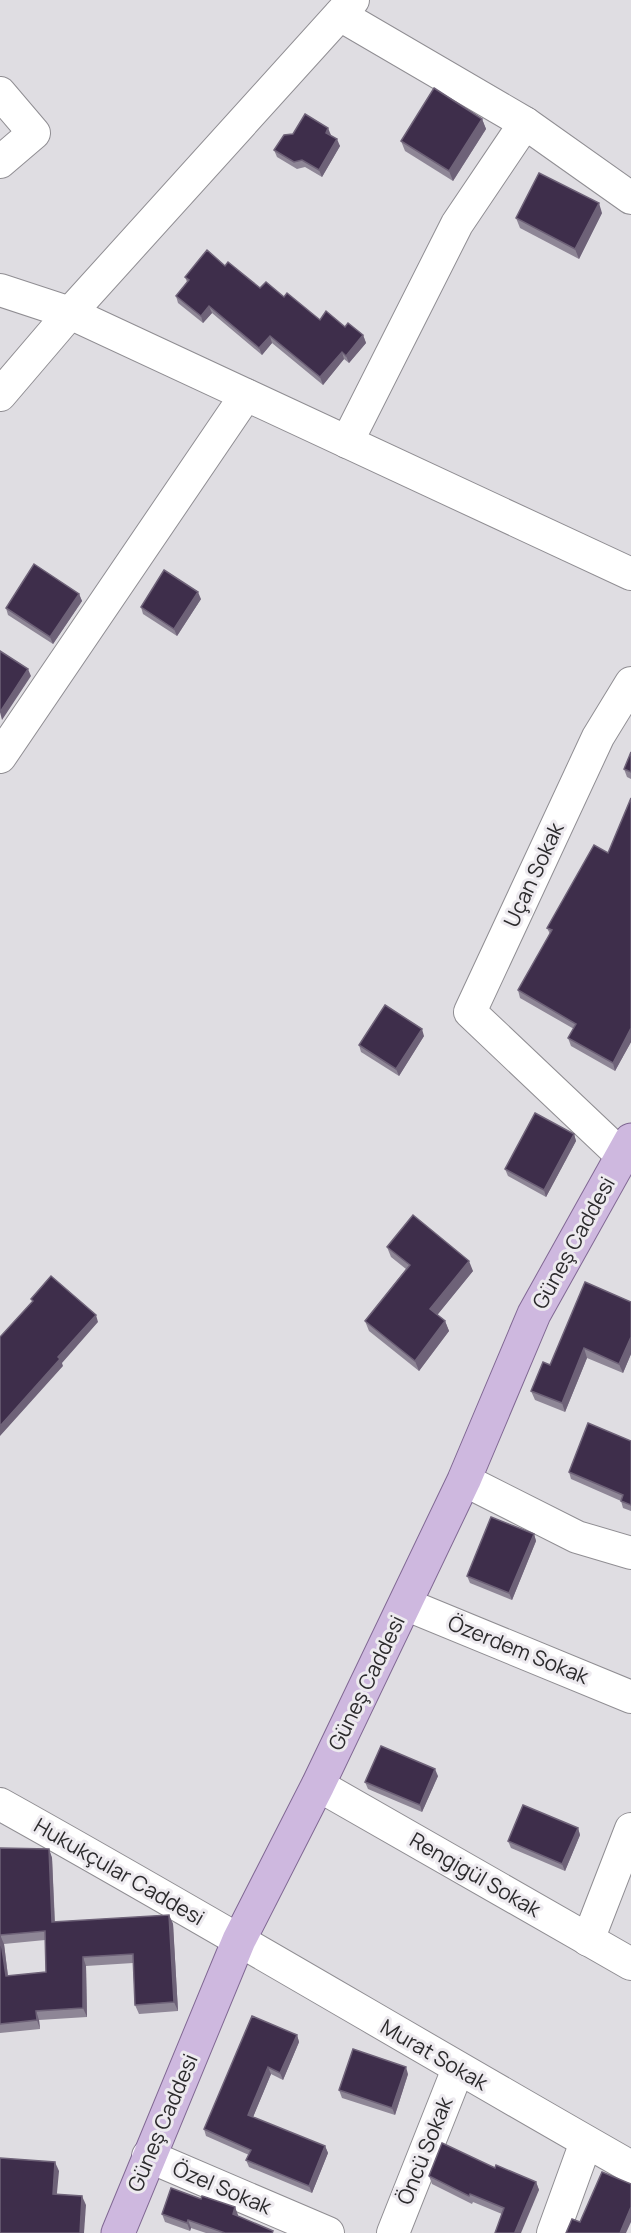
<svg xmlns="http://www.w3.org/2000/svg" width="631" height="2233" font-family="Manrope,sans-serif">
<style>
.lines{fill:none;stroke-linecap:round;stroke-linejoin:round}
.minor-casing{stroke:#908e93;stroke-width:34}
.major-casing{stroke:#806893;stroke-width:35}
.minor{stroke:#fff;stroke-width:32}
.major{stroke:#ceb8df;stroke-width:33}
.wall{fill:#8e8696;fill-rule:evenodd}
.shaded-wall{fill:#6e6278}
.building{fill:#3e2e4b;stroke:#6e6278;stroke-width:1.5;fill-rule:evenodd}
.labels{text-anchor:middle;stroke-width:6;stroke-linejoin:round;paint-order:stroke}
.street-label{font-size:21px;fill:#2c2b2d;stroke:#edeaef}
</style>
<rect width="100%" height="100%" fill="#dfdde2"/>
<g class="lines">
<defs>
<g id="minor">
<path d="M340,15l185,108"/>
<path d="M0,93l34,40 -34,29"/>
<path d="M0,290l70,23 561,261"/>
<path d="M0,395l70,-82 283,-313"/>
<path d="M347,442l110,-218 68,-101 106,75"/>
<path d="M0,757l246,-362"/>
<path d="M622,1156l-152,-144 128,-275 33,-54"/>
<path d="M464,1480l113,57 54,16"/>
<path d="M405,1604l226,93"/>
<path d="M318,1785l313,179"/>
<path d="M0,1804c212,118 420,243 631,363"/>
<path d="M588,1940l43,-111"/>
<path d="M148,2156l180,77"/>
<path d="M393,2233l65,-164"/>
<path d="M553,2233l33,-91"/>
</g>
<path id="major" d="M118,2233l121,-293 79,-155 146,-305 70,-166 97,-174"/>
</defs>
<use href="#minor" class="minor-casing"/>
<use href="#major" class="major-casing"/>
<use href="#minor" class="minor"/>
<use href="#major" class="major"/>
</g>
<g class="wall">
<path d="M482,119l4,10 -33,52 -48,-30 -4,-10z"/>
<path d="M331,135v1l9,10 -18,31 -17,-10 -8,2 -20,-12 -3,-7z"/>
<path d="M602,213l-23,46 -59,-31 -4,-10z"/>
<path d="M225,266l35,22 24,9 36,23 25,7 18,8 3,8 -17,20 -5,-4 -21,26 -51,-42 -10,12 -50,-42 -9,10 -25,-20 -2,-7 11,-14 -2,-5z"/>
<path d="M79,594l3,7 -29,43 -45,-29 -2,-7z"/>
<path d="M201,599l-24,37 -34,-22 -2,-7z"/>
<path d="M631,752v27l-4,-2 -3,-8z"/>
<path d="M631,798v244l-16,29 -44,-25 -3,-8 6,-9 -54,-31 -2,-8 32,-56 -3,-6 61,-75z"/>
<path d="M424,1036l-25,40 -38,-24 -2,-7z"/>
<path d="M574,1134l2,7 -30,56 -38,-21 -3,-7z"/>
<path d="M387,1247l86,24 -36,44 8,6 4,10 -30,40 -50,-40 -4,-10 41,-52 -15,-12z"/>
<path d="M631,1302v52l-8,19 -36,-15 -22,54 -30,-12 -4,-9 19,-26z"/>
<path d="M631,1441v70l-8,-3 -2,-7 -50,-22 -2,-7z"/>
<path d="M534,1534l2,7 -24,59 -42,-17 -3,-7z"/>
<path d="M438,1776l-16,36 -54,-23 -3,-7z"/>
<path d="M578,1828l2,7 -15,36 -54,-23 -3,-7z"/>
<path d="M0,1848l49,1 3,9 3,64 114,-7 4,9 5,87 -39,3 -4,-9 -2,-42 -47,3 1,51 -48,3 1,9 -40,4zM45,1940l1,32 -38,4 -4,-32z"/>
<path d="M297,2035l2,7 -16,38 -12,-6 -18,43 72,29 3,7 -16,40 -63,-26 -3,-7 3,-5 -43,-19 -2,-7z"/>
<path d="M408,2074l-13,41 -53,-17 -3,-8z"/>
<path d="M495,2168l41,14 3,8 -37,24 -29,-12 -1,2 -40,-20 -3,-8z"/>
<path d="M201,2199l34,8 3,9 36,17h-68l-15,-5 -1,3 -25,-9 -3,-8z"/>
</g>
<g class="shaded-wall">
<path d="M482,119l4,10 -33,52 -4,-10z"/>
<path d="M328,128l3,7 -3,5 -2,-7z"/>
<path d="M337,139l3,7 -18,31 -3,-7z"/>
<path d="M599,203l3,10 -23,46 -4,-10z"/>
<path d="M209,306l3,7 -9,10 -2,-7z"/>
<path d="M363,335l3,8 -17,20 -3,-7z"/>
<path d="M270,336l2,7 -10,12 -3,-7z"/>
<path d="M342,352l2,7 -21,26 -3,-8z"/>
<path d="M198,592l3,7 -24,37 -3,-7z"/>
<path d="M79,594l3,7 -29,43 -3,-7z"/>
<path d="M28,669l3,7 -29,44 -2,-8z"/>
<path d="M631,1028v14l-16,29 -2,-8z"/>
<path d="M422,1029l2,7 -25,40 -3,-7z"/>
<path d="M574,1134l2,7 -30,56 -2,-7z"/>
<path d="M469,1261l4,10 -39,48 -4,-10z"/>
<path d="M96,1315l2,7 -36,41 1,3 -63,70v-10l58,-69z"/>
<path d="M445,1321l4,10 -30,40 -4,-10z"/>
<path d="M631,1337v17l-8,19 -4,-9z"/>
<path d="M584,1348l3,10 -22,54 -3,-9z"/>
<path d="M534,1534l2,7 -24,59 -3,-7z"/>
<path d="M435,1769l3,7 -16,36 -2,-7z"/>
<path d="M578,1828l2,7 -15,36 -3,-7z"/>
<path d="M49,1849l3,9 3,73 -3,-9z"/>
<path d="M169,1915l4,9 5,87 -4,-9z"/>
<path d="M0,1935l4,9 5,41 -3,-9z"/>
<path d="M83,1957l3,9 1,51 -4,-9z"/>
<path d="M36,2011l3,9 1,9 -3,-9z"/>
<path d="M297,2035l2,7 -16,38 -3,-7z"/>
<path d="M268,2067l3,7 -20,48 -3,-7z"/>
<path d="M406,2067l2,7 -13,41 -3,-7z"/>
<path d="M325,2146l3,7 -16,40 -3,-7z"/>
<path d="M55,2162l4,9 -3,32 -3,-9z"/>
<path d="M536,2182l3,8 -18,43h-6v-1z"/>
<path d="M82,2196l4,9 -2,28h-4z"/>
<path d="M235,2207l3,8 -2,7 -3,-8z"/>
<path d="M631,2207v15l-5,11h-6z"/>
<path d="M188,2220l3,8 -1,3 -3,-8z"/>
</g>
<g class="building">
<path d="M434,88l48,31 -33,52 -48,-30z"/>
<path d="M305,114l23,14 -2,5 11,6 -18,31 -17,-10 -8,2 -20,-12 10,-15 9,-1z"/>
<path d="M539,173l60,30 -24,46 -59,-31z"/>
<path d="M207,250l18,16 3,-4 32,26 6,-6 18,15 3,-4 33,27 6,-9 19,16 3,-4 15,12 -17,21 -4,-4 -22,25 -50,-41 -11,12 -50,-42 -8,10 -25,-20 13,-16 -4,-3z"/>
<path d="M34,564l45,30 -29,43 -44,-29z"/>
<path d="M164,570l34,22 -24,37 -33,-22z"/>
<path d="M0,651l28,18 -28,43z"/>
<path d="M631,752v20l-7,-3z"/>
<path d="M631,798v230l-18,35 -45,-25 8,-14 -58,-34 34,-60 -5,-2 47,-83 14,8z"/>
<path d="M385,1005l37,24 -26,40 -37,-24z"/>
<path d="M535,1113l39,21 -30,56 -39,-21z"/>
<path d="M413,1215l56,46 -39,48 15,12 -30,40 -50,-40 45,-56 -23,-18z"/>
<path d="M51,1276l45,39 -38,42 2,2 -60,67v-89l33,-36 -2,-2z"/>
<path d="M585,1282l46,20v35l-12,27 -35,-16 -22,55 -31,-12 12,-29 7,3z"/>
<path d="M588,1423l43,18v64l-10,-4 2,-6 -54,-23z"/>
<path d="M491,1517l43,17 -25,59 -42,-17z"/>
<path d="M381,1746l54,23 -15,36 -55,-23z"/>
<path d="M523,1805l55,23 -16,36 -54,-23z"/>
<path d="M0,1848l49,1 3,73 117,-7 5,87 -39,3 -2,-51 -50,3v51l-47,3 1,9 -37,4zM45,1931l1,41 -40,4 -6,-41z"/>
<path d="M252,2016l45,19 -17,38 -12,-6 -20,48 77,31 -16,40 -63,-26 5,-10 -47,-21z"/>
<path d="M353,2049l53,18 -14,41 -53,-18z"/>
<path d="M442,2143l53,25 1,-3 40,17 -21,50 3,1h-23l9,-25 -34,-14 -1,2 -40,-20z"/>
<path d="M0,2158l55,4 -2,32 29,2 -2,37h-80z"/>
<path d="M602,2172l29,12v23l-11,26h-54l6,-14 8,3z"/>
<path d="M171,2188l30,11 1,-3 33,11 -2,7 40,17 -1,2h-47l-37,-13 -1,3 -25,-9z"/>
</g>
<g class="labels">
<g class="street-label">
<text transform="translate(534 875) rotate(-65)" y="7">Uçan Sokak</text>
<text transform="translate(574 1243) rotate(-61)" y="7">Güneş Caddesi</text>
<text transform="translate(518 1650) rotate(22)" y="7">Özerdem Sokak</text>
<text transform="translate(367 1683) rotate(-64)" y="7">Güneş Caddesi</text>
<text transform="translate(119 1872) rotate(30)" y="7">Hukukçular Caddesi</text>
<text transform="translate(475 1875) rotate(30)" y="7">Rengigül Sokak</text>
<text transform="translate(434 2055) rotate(30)" y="7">Murat Sokak</text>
<text transform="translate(163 2123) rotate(-67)" y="7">Güneş Caddesi</text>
<text transform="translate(425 2151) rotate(-68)" y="7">Öncü Sokak</text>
<text transform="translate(222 2188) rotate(23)" y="7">Özel Sokak</text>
</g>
</g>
</svg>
